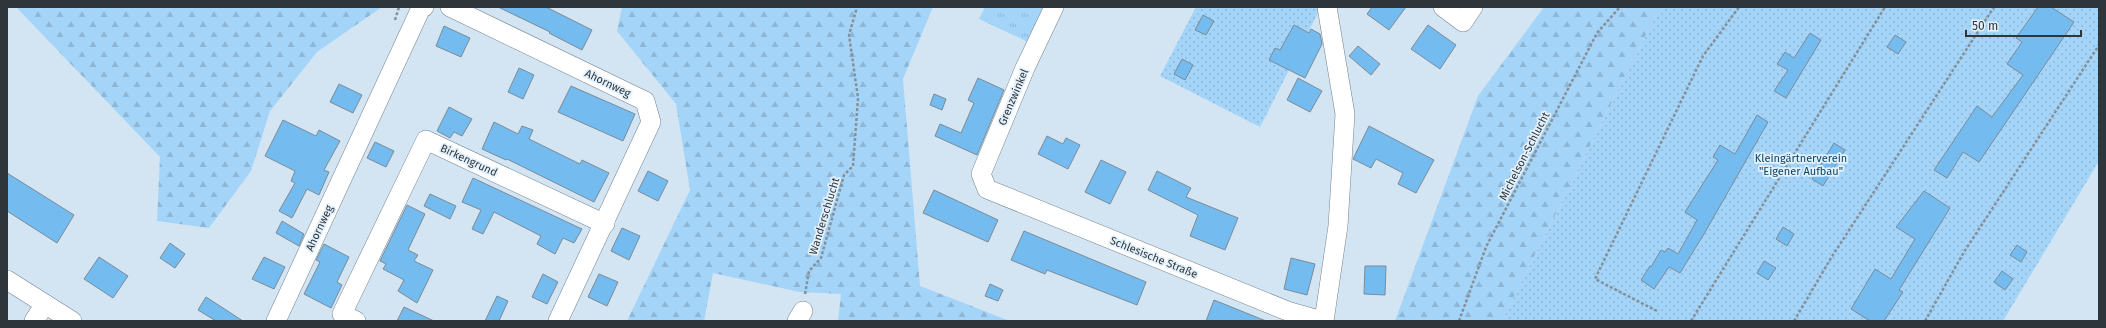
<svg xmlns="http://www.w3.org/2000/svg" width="2106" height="328" font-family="'Fira Sans',sans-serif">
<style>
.grass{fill:url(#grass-tufts)}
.forest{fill:url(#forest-firs)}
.garden{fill:url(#garden-dots)}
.building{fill:#74bbf0;stroke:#7b8b97}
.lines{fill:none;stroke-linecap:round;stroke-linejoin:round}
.minor-casing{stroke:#73828f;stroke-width:20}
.path{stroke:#84919a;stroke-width:2.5;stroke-dasharray:3 2;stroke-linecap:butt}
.minor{stroke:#fff;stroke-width:19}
.labels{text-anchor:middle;stroke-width:3.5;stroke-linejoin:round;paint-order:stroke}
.street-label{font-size:11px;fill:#2f363b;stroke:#e3f1fc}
.park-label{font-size:11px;fill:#0b4466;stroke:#e3f1fc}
</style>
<defs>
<pattern id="grass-tufts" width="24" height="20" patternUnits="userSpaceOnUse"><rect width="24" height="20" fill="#a5d4f9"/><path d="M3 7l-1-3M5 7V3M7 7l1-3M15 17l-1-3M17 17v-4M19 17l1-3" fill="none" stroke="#8eb7d6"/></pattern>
<pattern id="forest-firs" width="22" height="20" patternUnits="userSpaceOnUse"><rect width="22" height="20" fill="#a5d4f9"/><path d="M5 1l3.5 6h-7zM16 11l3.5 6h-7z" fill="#8eb7d6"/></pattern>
<pattern id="garden-dots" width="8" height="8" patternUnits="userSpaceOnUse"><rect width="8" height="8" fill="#a5d4f9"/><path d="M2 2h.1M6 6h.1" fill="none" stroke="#8eb7d6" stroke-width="1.8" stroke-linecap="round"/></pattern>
</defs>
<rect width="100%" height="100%" fill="#d3e5f2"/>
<path class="grass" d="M985,7h59l-16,35 -49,-23z"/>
<g class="forest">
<path d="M16,7h366l-65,45 -47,59 -19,60 -42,57 -52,-7 3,-64z"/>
<path d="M622,7h311l-30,72 17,207 90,35h-172l3,-27 -41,-2 -87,-19 -9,48h-77l63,-131 -14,-86 -59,-73z"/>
<path d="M1544,7h116l-158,314h-107l83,-225z"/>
</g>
<g class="garden">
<path d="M1196,7h125l-61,120 -100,-51z"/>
<path d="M1660,7h439v154l-96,160h-501z"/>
</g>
<g class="building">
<path d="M498,7h48l46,23 -10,20 -33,-17 1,-1z"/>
<path d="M1372,7h34l-17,23 -22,-16z"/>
<path d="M2038,7h13l23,15 -95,140 -16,-10 -16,26 -13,-8 43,-64 15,11 31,-42 -16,-11 15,-22 -6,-4z"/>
<path d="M1203,15l11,6 -8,14 -11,-5z"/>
<path d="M1294,25l15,8 2,-4 9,5 2,10 -17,34 -36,-18 6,-12 5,2z"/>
<path d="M1428,25l28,20 -16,24 -29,-20z"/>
<path d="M444,26l26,12 -9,19 -25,-11z"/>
<path d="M1810,33l11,7 -35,58 -12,-7 14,-21 -11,-6 8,-12 9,6z"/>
<path d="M1895,35l11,7 -8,12 -11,-7z"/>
<path d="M1358,46l22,18 -9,11 -22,-19z"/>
<path d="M1182,59l11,6 -8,15 -11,-6z"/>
<path d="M519,68l15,7 -11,24 -15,-7z"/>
<path d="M978,78l26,12 -27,65 -42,-19 5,-12 21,9 13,-30 -6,-3z"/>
<path d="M1298,78l24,13 -12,21 -23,-12z"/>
<path d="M339,84l23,11 -9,18 -23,-11z"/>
<path d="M571,86l64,28 -12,27 -65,-29z"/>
<path d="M934,94l12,5 -4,11 -12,-5z"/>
<path d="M449,107l23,12 -10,17 -8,-4 -4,6 -13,-7z"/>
<path d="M1757,115l11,7 -64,112 -24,39 -11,-6 -15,22 -13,-9 9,-14 1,1 10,-17 4,2 3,-4 10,6 19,-34 -12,-8 33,-52 -5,-3 7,-12 15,9z"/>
<path d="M283,120l33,16 3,-6 21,11 -16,29 5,2 -10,23 -12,-6 -15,29 -13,-7 16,-28 -4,-2 4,-10 -30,-15z"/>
<path d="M494,122l24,12 4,-8 11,4 -4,9 51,25 2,-4 27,13 -15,29 -87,-43 -1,1 -24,-11z"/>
<path d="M1369,126l65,34 -18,33 -18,-9 5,-11 -27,-14 -5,9 -18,-9z"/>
<path d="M1047,136l16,8 3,-6 14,7 -12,24 -30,-15z"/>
<path d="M375,142l19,9 -8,16 -19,-9z"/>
<path d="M1834,143l11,7 -22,36 -11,-7z"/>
<path d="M1101,160l25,12 -16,32 -25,-12z"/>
<path d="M648,171l20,10 -10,20 -20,-10z"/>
<path d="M1157,171l34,17 -5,9 52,21 -13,32 -35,-14 8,-21 -50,-25z"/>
<path d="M7,173l67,42 -17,28 -50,-32z"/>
<path d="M473,178l109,51 -8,14 -11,-5 -8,16 -18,-10 4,-8 -47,-24 -11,22 -11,-5 9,-19 -19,-8z"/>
<path d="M934,190l64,30 -10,22 -65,-29z"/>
<path d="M1924,191l26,17 -51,82 4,2 -19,29h-14l-19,-12 24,-40 16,10 24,-40 -19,-12z"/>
<path d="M430,194l26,12 -6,13 -26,-13z"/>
<path d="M407,205l18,9 -17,36 10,5 -4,6 19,9 -16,33 -19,-12 6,-11 -21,-11 3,-5 -6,-3z"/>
<path d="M282,221l22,13 -5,12 -23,-13z"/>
<path d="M1783,227l11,7 -7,12 -11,-7z"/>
<path d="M622,228l18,8 -11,24 -18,-9z"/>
<path d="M1024,231l122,51 -9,23 -90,-35 -2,4 -34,-14z"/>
<path d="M170,243l15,11 -10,14 -15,-10z"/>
<path d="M324,244l25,13 -12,25 5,3 -11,23 -27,-14 16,-32 -4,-2z"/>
<path d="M2017,245l10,7 -6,10 -11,-7z"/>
<path d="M99,257l29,19 -15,22 -29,-19z"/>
<path d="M264,257l21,10 -11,22 -22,-10z"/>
<path d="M1291,258l24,6 -8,31 -23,-6z"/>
<path d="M1764,261l12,7 -8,12 -11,-7z"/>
<path d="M1365,266h21l-1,29 -21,-1z"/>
<path d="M2002,271l11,8 -8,11 -11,-8z"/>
<path d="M543,274l15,8 -11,22 -15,-7z"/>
<path d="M599,274l19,8 -11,24 -19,-9z"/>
<path d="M990,284l13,6 -5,11 -13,-5z"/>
<path d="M497,296l11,5 -9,20h-14z"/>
<path d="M206,297l37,24h-27l-18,-11z"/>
<path d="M1214,300l52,21h-60z"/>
<path d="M404,307l30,14h-37z"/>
</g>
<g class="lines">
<defs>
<g id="minor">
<path d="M450,7l195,94 6,21 -93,199"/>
<path d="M1054,7l-29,61 -44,106 6,15 303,123 32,9"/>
<path d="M1443,7l20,15 10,-15"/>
<path d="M7,280l65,41"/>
<path d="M34,321l11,-17"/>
<path d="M276,321l145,-313 3,-1"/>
<path d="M356,321l-14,-7 84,-174 179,84"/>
<path d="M797,321l6,-10"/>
<path d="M1324,321l14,-95 7,-112 -18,-107"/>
</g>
</defs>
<use href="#minor" class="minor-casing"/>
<g class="path">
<path d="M395,20l4,-13"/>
<path d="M805,294l4,-23 12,-13 23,-83 9,-9 5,-68 -9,-63 8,-28"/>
<path d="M1657,311l-62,-32 108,-223 36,-49"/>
<path d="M1459,321l27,-74 111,-214 23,-26"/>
<path d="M1691,321l194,-314"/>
<path d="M1794,321l37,-63 163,-251"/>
<path d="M1925,321l39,-69 135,-207"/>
</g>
<use href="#minor" class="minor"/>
</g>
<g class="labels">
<g class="street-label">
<text transform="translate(608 83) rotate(26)" y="4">Ahornweg</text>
<text transform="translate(1013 97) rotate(-67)" y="4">Grenzwinkel</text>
<text transform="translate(1524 156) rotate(-63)" y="4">Michelson-Schlucht</text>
<text transform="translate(469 160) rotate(25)" y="4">Birkengrund</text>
<text transform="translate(824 216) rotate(-73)" y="4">Wanderschlucht</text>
<text transform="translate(319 228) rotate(-65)" y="4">Ahornweg</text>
<text transform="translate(1154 257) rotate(22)" y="4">Schlesische Straße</text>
</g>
<g class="park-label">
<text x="1801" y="162">Kleingärtnerverein<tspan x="1801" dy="13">"Eigener Aufbau"</tspan></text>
</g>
</g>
<rect width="2106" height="328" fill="none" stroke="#2f363b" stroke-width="16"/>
<path d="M1966 30v6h115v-6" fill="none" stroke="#2f363b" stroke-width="2"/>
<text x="1972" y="30" font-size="12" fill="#2f363b" stroke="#e3f1fc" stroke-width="3" paint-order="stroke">50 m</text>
</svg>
